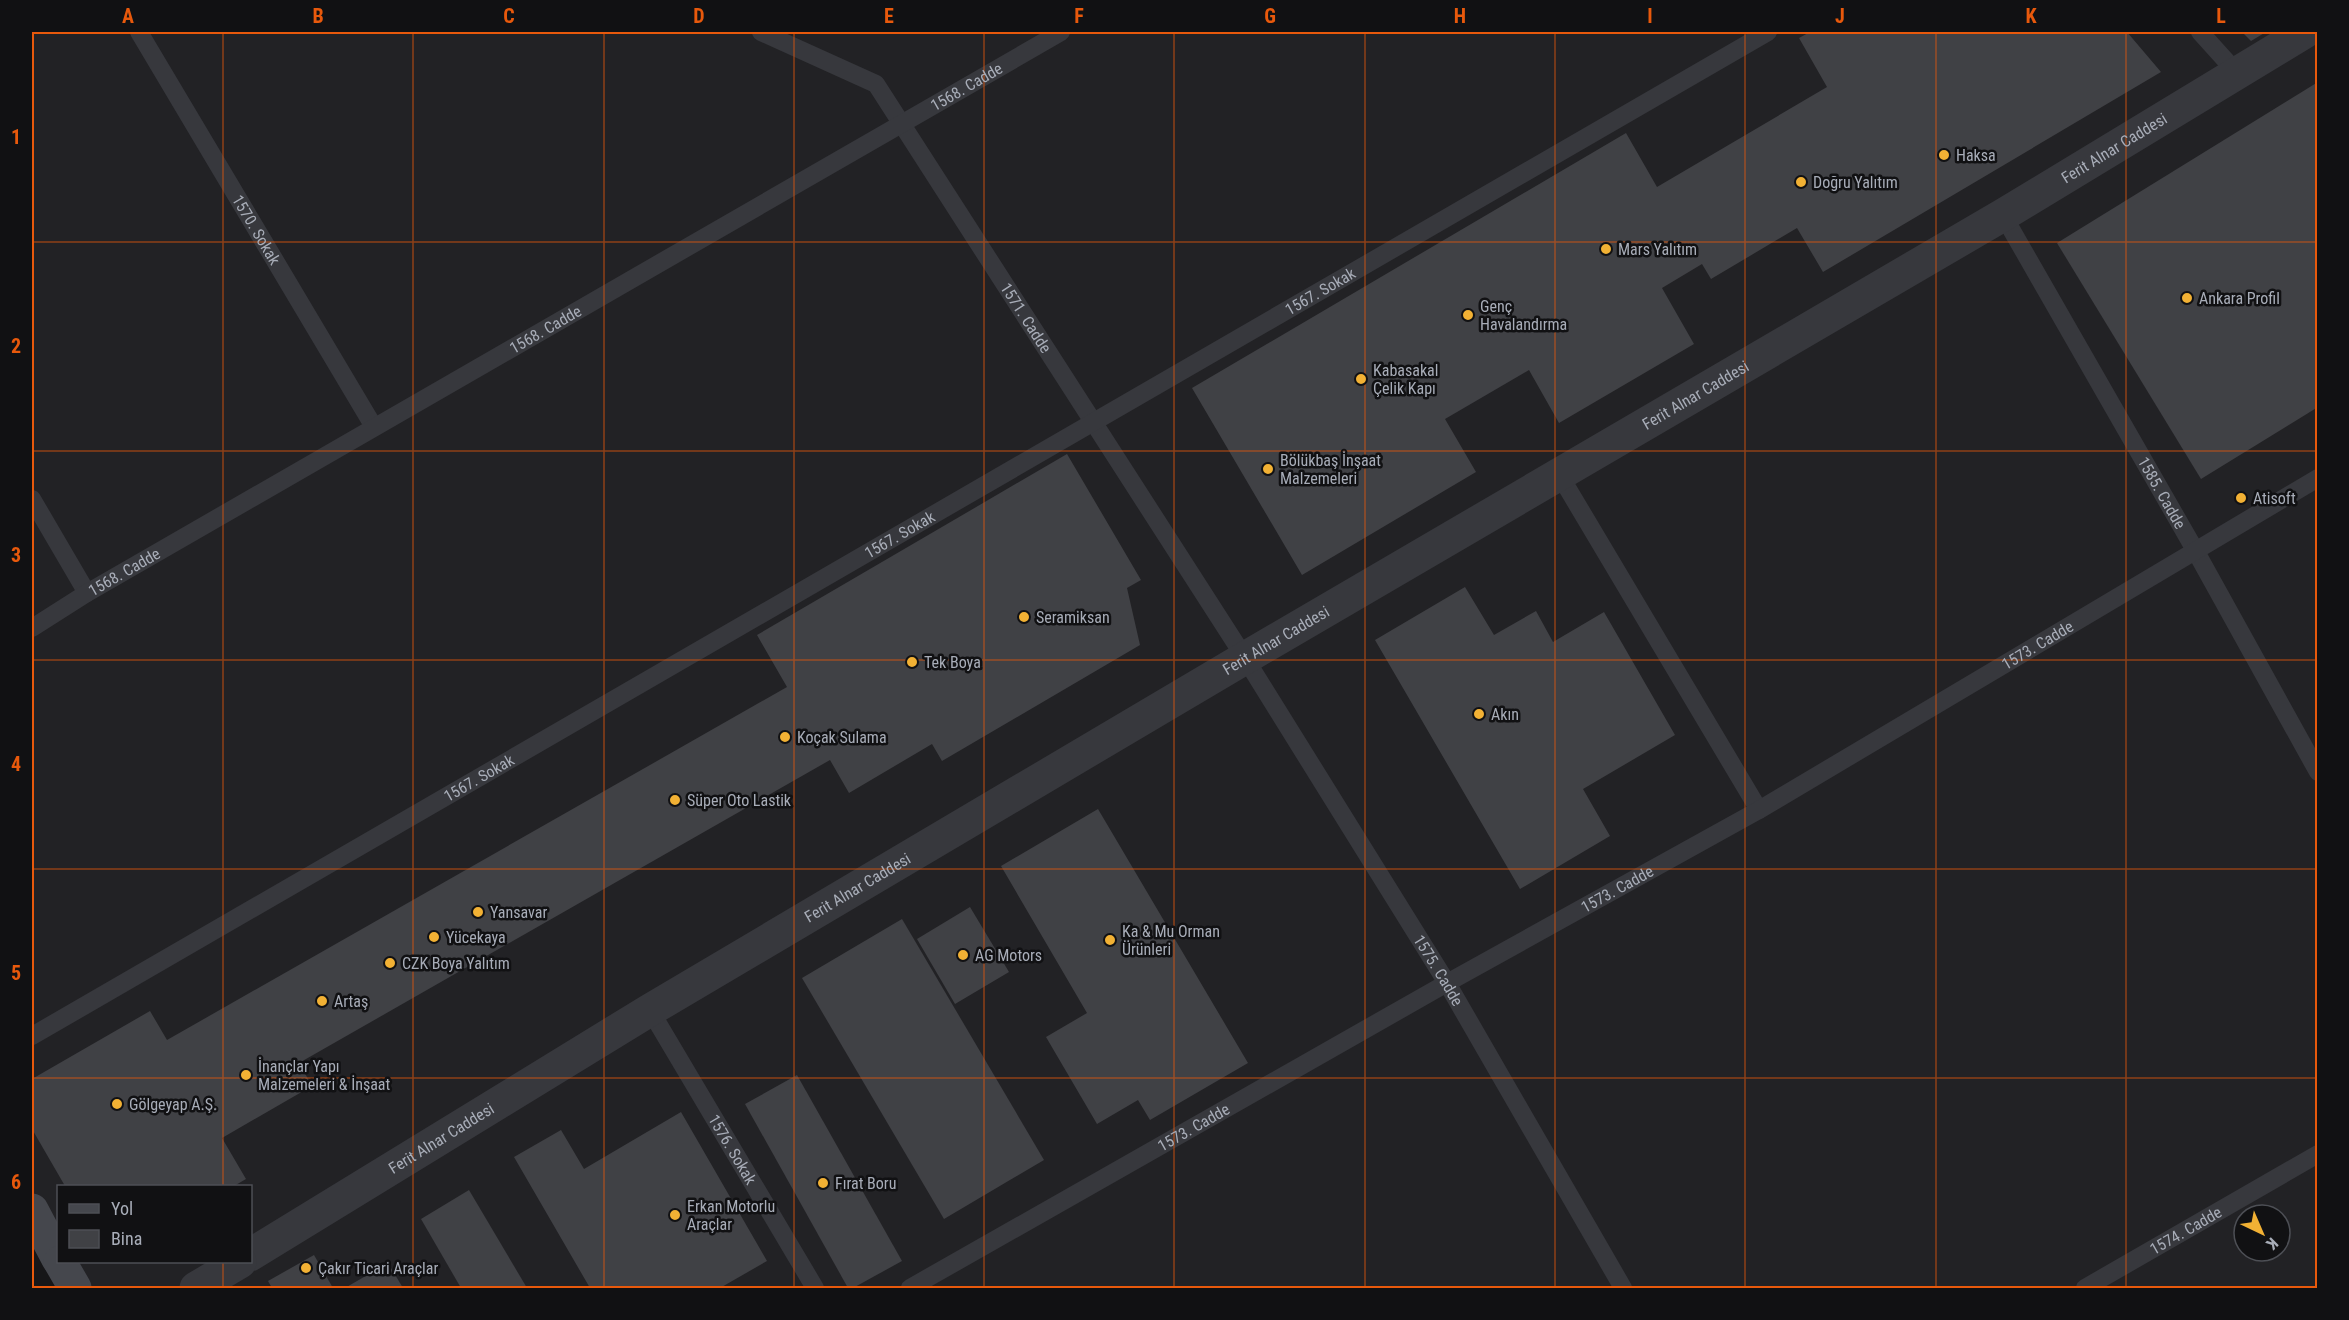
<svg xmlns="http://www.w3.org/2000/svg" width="2349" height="1320" font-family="'Roboto Condensed',sans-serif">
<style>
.built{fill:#222225;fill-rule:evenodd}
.building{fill:#404145}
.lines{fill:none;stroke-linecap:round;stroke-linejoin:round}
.service{stroke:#37383d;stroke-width:18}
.tertiary{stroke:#37383d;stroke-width:33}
.secondary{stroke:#45474d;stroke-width:33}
.grid{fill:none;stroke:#e8590c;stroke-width:1.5;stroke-opacity:0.55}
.poi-dot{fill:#f2b134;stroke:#111113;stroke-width:2}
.labels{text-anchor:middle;stroke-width:5;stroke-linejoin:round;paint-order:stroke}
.street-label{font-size:16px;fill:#a8adb8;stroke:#111113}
.poi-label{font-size:16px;fill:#a8adb8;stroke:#111113;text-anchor:start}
.neatline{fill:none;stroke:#e8590c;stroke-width:2}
.grid-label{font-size:20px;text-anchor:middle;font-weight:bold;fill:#e8590c}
</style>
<rect width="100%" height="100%" fill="#161618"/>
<path class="built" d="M32,32h2285v1256h-2242l-15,-26h190v-76h-192v73l-26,-49zM2244,1215h36v36h-36z"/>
<g class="building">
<path d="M1810,32h317l34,40 -338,200 -26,-44 -86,51 -9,-15 -40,24 32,56 -135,79 -30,-53 -84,49 31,53 -174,103 -110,-187 434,-255 31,54 170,-100 -28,-49z"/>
<path d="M2242,32h24l-15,9z"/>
<path d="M2318,82v325l-117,72 -144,-236z"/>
<path d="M1067,454l74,126 -14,8 13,57 -198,116 -10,-17 -83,49 -19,-33 -531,303 13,23 -90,52 24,41 -12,7h-169l-33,-57v-50l118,-68 17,29 620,-353 -30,-52z"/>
<path d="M1465,587l29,48 42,-24 17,31 51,-30 71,123 -92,54 27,47 -90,53 -145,-249z"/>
<path d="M1098,809l150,254 -98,57 -12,-20 -41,24 -51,-87 41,-24 -86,-147z"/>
<path d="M970,907l39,65 -54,32 -38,-65z"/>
<path d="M902,919l142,241 -100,59 -142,-241z"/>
<path d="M797,1075l105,186 -49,27h-5l-103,-184z"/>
<path d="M681,1112l86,149 -47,27h-130l-76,-131 47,-27 23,39z"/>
<path d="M469,1190l58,98h-66l-40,-69z"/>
<path d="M314,1255l19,33h-61l-4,-7z"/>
<path d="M388,1263l15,25h-58z"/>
</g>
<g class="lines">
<g class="service">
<path id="s1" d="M139,32l235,395"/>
<path id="s2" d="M761,32l115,52 369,574 202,325 176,305"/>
<path d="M2200,32l37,41"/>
<path id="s3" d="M2003,215l192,335 123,222"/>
<path d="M1559,474l200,336"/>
<path d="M32,499l55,94"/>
<path id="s4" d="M32,628l55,-35 974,-561"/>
<path id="s5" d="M650,1010l165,278"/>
<path id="s6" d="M32,1036l1736,-1004"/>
<path id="s7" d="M910,1288l537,-305 312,-173 559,-332"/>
<path id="s8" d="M2085,1288l233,-134"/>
</g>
<g class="tertiary">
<path id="s9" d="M250,1255l400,-245 595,-352 758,-443 302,-183"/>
<path d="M196,1288l44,-26"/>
</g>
<g class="secondary">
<path d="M32,1210l26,49"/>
<path d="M60,1262l15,26"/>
</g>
</g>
<path class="grid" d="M223,32v1154M413,32v1256M604,32v1256M794,32v1256M984,32v1256M1174,32v1256M1365,32v1256M1555,32v1256M1745,32v1256M1936,32v1256M2126,32v1256M32,242h2286M32,451h2286M32,660h2286M32,869h2286M32,1078h2286M223,1262v26"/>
<g class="poi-dot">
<circle cx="1944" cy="155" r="6"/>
<circle cx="1801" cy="182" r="6"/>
<circle cx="1606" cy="249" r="6"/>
<circle cx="2187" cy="298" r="6"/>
<circle cx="1468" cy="315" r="6"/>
<circle cx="1361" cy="379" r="6"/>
<circle cx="1268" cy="469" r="6"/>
<circle cx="2241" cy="498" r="6"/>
<circle cx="1024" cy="617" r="6"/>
<circle cx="912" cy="662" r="6"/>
<circle cx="1479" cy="714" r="6"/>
<circle cx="785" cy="737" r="6"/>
<circle cx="675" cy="800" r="6"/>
<circle cx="478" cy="912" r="6"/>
<circle cx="434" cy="937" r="6"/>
<circle cx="1110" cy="940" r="6"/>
<circle cx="963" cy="955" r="6"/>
<circle cx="390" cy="963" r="6"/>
<circle cx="322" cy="1001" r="6"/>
<circle cx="246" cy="1075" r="6"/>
<circle cx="117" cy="1104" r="6"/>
<circle cx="823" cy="1183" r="6"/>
<circle cx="675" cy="1215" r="6"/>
<circle cx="306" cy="1268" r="6"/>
</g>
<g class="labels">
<g class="street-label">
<text dy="6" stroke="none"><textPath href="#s4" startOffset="1080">1568. Cadde</textPath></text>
<text dy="6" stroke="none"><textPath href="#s9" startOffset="2168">Ferit Alnar Caddesi</textPath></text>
<text dy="6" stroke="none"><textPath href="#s1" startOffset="230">1570. Sokak</textPath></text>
<text dy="6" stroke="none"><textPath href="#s6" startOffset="1488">1567. Sokak</textPath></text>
<text dy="6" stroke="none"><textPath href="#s2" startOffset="404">1571. Cadde</textPath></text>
<text dy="6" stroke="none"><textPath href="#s4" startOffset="594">1568. Cadde</textPath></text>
<text dy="6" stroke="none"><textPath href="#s9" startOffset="1682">Ferit Alnar Caddesi</textPath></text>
<text dy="6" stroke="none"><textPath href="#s3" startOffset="320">1585. Cadde</textPath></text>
<text dy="6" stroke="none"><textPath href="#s6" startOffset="1002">1567. Sokak</textPath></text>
<text dy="6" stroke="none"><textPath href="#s4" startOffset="108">1568. Cadde</textPath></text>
<text dy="6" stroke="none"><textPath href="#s9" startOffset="1196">Ferit Alnar Caddesi</textPath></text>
<text dy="6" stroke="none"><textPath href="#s7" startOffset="1298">1573. Cadde</textPath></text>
<text dy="6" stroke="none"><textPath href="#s6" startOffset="516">1567. Sokak</textPath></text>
<text dy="6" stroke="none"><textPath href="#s9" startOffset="710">Ferit Alnar Caddesi</textPath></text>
<text dy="6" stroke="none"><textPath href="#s7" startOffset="812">1573. Cadde</textPath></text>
<text dy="6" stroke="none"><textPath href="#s2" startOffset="1176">1575. Cadde</textPath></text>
<text dy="6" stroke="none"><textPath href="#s7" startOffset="326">1573. Cadde</textPath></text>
<text dy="6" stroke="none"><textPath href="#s9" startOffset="224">Ferit Alnar Caddesi</textPath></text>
<text dy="6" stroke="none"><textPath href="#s5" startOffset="162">1576. Sokak</textPath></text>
<text dy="6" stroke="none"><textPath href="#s8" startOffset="116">1574. Cadde</textPath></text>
</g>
<g class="poi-label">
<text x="1956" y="161">Haksa</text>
<text x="1813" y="188">Doğru Yalıtım</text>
<text x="1618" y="255">Mars Yalıtım</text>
<text x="2199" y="304">Ankara Profil</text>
<text x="1480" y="312">Genç<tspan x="1480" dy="18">Havalandırma</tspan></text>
<text x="1373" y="376">Kabasakal<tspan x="1373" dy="18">Çelik Kapı</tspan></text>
<text x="1280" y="466">Bölükbaş İnşaat<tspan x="1280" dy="18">Malzemeleri</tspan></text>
<text x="2253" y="504">Atisoft</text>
<text x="1036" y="623">Seramiksan</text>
<text x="924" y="668">Tek Boya</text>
<text x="1491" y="720">Akın</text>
<text x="797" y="743">Koçak Sulama</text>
<text x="687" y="806">Süper Oto Lastik</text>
<text x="490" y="918">Yansavar</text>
<text x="1122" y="937">Ka &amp; Mu Orman<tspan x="1122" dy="18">Ürünleri</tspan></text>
<text x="446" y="943">Yücekaya</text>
<text x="975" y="961">AG Motors</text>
<text x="402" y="969">CZK Boya Yalıtım</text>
<text x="334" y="1007">Artaş</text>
<text x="258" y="1072">İnançlar Yapı<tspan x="258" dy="18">Malzemeleri &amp; İnşaat</tspan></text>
<text x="129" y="1110">Gölgeyap A.Ş.</text>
<text x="835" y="1189">Fırat Boru</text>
<text x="687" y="1212">Erkan Motorlu<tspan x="687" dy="18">Araçlar</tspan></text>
<text x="318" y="1274">Çakır Ticari Araçlar</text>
</g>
</g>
<rect width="2349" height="1320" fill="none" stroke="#111113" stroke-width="66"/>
<rect x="57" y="1185" width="195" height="78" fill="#111113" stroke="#4d4f55" stroke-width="1.5"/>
<rect x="69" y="1204" width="30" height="9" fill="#45474d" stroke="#4d4f55" stroke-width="1.5"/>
<text x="111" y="1215" font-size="18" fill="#a8adb8">Yol</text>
<rect x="69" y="1230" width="30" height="18" fill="#404145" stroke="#4d4f55" stroke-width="1.5"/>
<text x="111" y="1245" font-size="18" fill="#a8adb8">Bina</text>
<g transform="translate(2262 1233) rotate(136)"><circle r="28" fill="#111113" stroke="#4d4f55" stroke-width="1.5"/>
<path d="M0-4.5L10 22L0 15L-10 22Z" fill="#f2b134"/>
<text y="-9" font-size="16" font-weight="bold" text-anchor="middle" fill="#a8adb8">K</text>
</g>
<rect x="33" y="33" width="2283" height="1254" class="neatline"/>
<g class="grid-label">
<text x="128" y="23">A</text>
<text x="318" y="23">B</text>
<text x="509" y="23">C</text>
<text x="699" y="23">D</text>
<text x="889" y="23">E</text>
<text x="1079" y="23">F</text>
<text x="1270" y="23">G</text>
<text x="1460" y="23">H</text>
<text x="1650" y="23">I</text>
<text x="1840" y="23">J</text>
<text x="2031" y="23">K</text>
<text x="2221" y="23">L</text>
<text x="16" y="144">1</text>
<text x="16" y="353">2</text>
<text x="16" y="562">3</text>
<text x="16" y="771">4</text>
<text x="16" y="980">5</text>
<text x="16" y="1189">6</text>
</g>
</svg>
